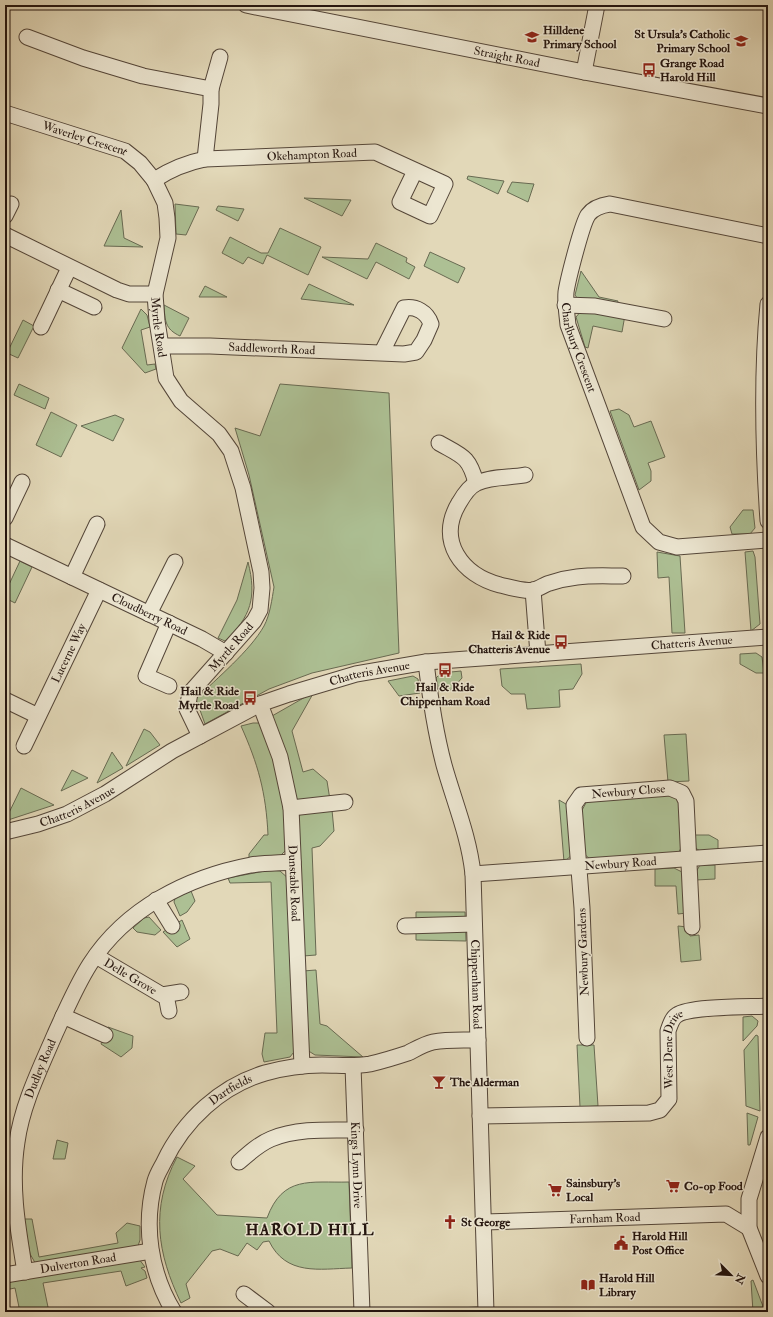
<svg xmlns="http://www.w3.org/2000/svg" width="773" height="1317" font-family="'IM FELL Double Pica',serif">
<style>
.green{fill:#adc094;stroke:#686a52}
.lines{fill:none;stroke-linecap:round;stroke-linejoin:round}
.minor-casing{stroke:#544639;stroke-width:17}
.minor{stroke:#ece6d1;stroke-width:15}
.labels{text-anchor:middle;stroke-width:3;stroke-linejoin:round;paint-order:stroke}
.poi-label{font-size:12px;font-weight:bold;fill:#24150f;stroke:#ece6d1;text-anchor:start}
.street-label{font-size:12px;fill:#24150f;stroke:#ece6d1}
.district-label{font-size:16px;font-weight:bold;letter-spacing:1px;fill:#24150f;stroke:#ece6d1}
</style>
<rect width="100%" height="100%" fill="#e2d8b8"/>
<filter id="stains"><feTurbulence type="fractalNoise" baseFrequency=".005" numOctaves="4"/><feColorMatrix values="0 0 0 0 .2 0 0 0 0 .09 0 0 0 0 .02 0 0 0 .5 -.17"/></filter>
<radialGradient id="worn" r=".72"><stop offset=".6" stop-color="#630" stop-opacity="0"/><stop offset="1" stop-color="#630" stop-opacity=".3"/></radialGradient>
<g class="green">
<path d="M468,176l36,5 -6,13 -31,-15z"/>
<path d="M512,182l22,2 -6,18 -21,-10z"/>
<path d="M304,198l47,2 -9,16z"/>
<path d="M175,204l24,3 -13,28 -10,-1z"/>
<path d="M218,206l26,3 -6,12 -22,-11z"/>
<path d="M121,210l3,28 19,9 -39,-1z"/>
<path d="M280,228l41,19 -13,28 -41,-20 -4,9 -15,-7 -5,7 -21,-11 8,-16 31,16h7z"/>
<path d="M376,243l31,15 -1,4 9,5 -6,12 -33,-17 -9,17 -45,-22 46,2z"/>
<path d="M430,252l35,16 -7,15 -34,-17z"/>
<path d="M581,271l18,26 19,4 -2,6 -36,-5 -5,-7z"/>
<path d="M309,284l45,21 -53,-6z"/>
<path d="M205,286l22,11h-28z"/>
<path d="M164,305l25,13 -9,18c-15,-7 -15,-15 -16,-31z"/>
<path d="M141,309l6,6 3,12 -9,3 6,35 8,-1 1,5 -11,4 -23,-25z"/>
<path d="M582,310l43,5 -3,17 -29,-6 -5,22 -3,-1 -9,-30z"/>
<path d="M23,320l11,6 -16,32 -11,-5z"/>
<path d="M19,384l30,14 -4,11 -31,-14z"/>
<path d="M280,384l109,9 10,260 -87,20 -43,16 -64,35 -9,-25c21,-21 54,-48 68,-73 6,-11 8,-27 10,-39l-25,-112 -14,-47 25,8z"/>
<path d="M619,409l10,6 5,12 17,-6 14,36 -17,6 3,8v10l-12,9 -29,-79z"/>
<path d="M51,412l26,13 -16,32 -25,-12z"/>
<path d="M115,415l9,4 -11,22 -32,-15z"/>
<path d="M743,510h10l2,18 -5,6h-18l-2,-7z"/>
<path d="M753,551l2,6 5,67 -9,7 -6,-79z"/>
<path d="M657,552l23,4 5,77h-13l-3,-56 -11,1z"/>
<path d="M20,561l12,6 -17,36 -10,-5v-5z"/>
<path d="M248,562c9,35 3,55 -23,79l-7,-3 19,-38z"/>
<path d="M756,653l6,4 2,16h-8l-16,-9v-10z"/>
<path d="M581,664l1,10 -9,15 -14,1 1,17 -33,2 -2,-15h-14l-9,-8 -2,-17z"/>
<path d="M461,671l1,7 -11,12 -12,1 -3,-13 5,-5z"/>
<path d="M413,676l5,3 2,14 -21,3 -11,-15z"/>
<path d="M314,692l-22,39 11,41 10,-3 14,12 3,19 -35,3 -23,-87z"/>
<path d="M253,723h9l20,65 6,60 -9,9 -30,2v-5l15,-19h4c-2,-43 -10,-71 -27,-109z"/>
<path d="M144,729l6,3 10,13 -34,21z"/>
<path d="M686,734l3,47 -21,1 -4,-47z"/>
<path d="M112,752l11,16 -26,15z"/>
<path d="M72,770l16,8 -27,13z"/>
<path d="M21,788l33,17 -49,16z"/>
<path d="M669,794l8,4 3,7 3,40 -5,8 -88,6 -7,-6 -2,-41 6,-11z"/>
<path d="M559,800l12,7 3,46 -10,9z"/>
<path d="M332,810l2,21 -14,15 -8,2 4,107 -13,1 -6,-137 6,-8z"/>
<path d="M693,835h16l9,5v10l-18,1 -6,-4z"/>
<path d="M700,865h15v14l-19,1v-8z"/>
<path d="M674,868l10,5 3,40 -9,1 -2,-28h-21v-17z"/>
<path d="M270,870l10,1 9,8 8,169 -7,9 -26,5 -2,-8 3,-21h12l-6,-151 -41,1 -2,-5z"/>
<path d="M191,891l4,10 -8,11 -7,4 -6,-14 1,-4z"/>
<path d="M416,912h49l1,29 -50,-1z"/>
<path d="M149,917l12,13 -6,5 -18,-3 -4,-4 11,-10z"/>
<path d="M182,920l8,19 -13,8 -14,-15z"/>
<path d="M678,926l10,1 2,9 9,-1 2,25 -20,2z"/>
<path d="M316,970l4,54 7,2 36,31 -48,-2 -8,-5 -4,-79z"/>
<path d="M752,1016l6,5 -1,5 -14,15v-24z"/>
<path d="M108,1027l25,9 -1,12 -11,9 -20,-13z"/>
<path d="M756,1035l2,1 2,75 -14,-5 -2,-56z"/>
<path d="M577,1045h17l4,61 -18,1z"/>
<path d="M747,1113l11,4 -8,28h-2z"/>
<path d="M57,1140l11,3 -3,16h-12z"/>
<path d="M177,1157l18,9 -12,13 34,36 50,3c16,-43 43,-35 82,-36l3,86c-33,1 -66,8 -83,-27l-6,1 -6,8 -10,-7 -9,13 -18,-7 -8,2 -26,33 4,14 -9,5c-24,-50 -31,-95 -4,-146z"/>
<path d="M24,1219h8l7,38 79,-14 -2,-10 11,-10 13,3v14l-3,9 -100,17 -7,-12z"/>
<path d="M139,1259l6,8 -4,1 4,3 2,7 -21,8 -5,-15 -78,12 6,29h-29l-5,-24 -10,2v-10z"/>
<path d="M753,1280l11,29 -10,3h-1l-2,-31z"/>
<path d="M477,1307v5h-18v-4z"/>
</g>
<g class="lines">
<defs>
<g id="minor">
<path id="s1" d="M246,5l338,67 184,34"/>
<path id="s2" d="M27,37l56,21 60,18 68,13v15l-6,55c-20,4 -34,10 -51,21l11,23 2,15 1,20 -13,56 2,27 9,57 15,23 38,33 12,17 12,37 18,84 1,16 -2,22 -6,11 -64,72 -3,16 13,27"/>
<path d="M584,72l13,-67"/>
<path d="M211,89l9,-32"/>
<path id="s3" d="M5,113l120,38 15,12 14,17"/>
<path id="s4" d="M205,159l170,-7 70,32 -15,32 -30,-14 15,-31"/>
<path d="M5,216l6,-12"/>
<path d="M5,235l112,55 12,4h26"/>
<path id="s5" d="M768,236l-158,-32c-7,1 -17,4 -22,11 -6,9 -20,64 -22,77 -1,11 1,22 2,33l75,202 16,15 18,5 91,-7"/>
<path d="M58,290l36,17"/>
<path d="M768,304c-7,73 -5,144 0,217"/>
<path d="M565,305l30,1 69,13"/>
<path d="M41,327l28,-59"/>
<path id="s6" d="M162,346h48l194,8 12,-2 8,-12 7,-16c-4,-12 -15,-18 -27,-16l-22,44"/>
<path d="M439,443c23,13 30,13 37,40"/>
<path d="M525,475c-16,3 -33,1 -48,8 -7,3 -14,13 -18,20 -23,38 3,72 41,82 9,2 24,7 33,5 6,-1 12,-6 17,-7 9,-3 18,-5 27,-6 15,-2 31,-1 46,-1"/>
<path d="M5,518l17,-36"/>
<path id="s7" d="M5,545l197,94 24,14"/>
<path d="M72,577l25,-53"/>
<path d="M533,590l5,64"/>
<path d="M149,614l26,-52"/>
<path d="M169,623l-23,53 23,10"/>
<path id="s8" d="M426,662c4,35 9,69 18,103 10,36 25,71 29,109l13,438"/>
<path d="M5,700l33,16"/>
<path id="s9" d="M260,704l20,53 11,51 11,258"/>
<path id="s10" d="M24,746l75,-156"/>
<path d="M291,808l54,-6"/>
<path id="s11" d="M5,832l33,-8 29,-10 38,-20 67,-43 88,-47 29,-10 67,-20 70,-12 342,-25"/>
<path id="s12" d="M473,874l295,-21"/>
<path d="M156,900l16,26"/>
<path d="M405,926l69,-2"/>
<path id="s13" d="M96,956l66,39 19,-3"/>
<path d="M166,995l3,16"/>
<path d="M63,1016l42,19"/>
<path id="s14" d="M587,1038l-5,-130 -8,-103 7,-10 89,-7 12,5 4,8 6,126"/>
<path id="s15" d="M353,1066l9,246"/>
<path id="s16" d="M480,1116l169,-3 11,-3 9,-11 -1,-68c2,-6 4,-13 9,-16 13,-9 73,-8 91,-9"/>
<path d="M768,1137l-19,62v29l19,48"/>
<path d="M239,1162c10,-9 20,-18 32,-23 26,-11 58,-9 85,-9"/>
<path id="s17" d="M484,1222l242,-8 23,14"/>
<path id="s18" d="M25,1272c-7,-43 -15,-86 -8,-130 5,-37 23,-73 38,-108 11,-24 21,-48 35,-70 36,-56 98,-87 161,-99 14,-2 29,-2 42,-3"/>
<path id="s19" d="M5,1275l146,-24"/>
<path d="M244,1294l24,18"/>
<path id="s20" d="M174,1312c-24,-39 -31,-87 -19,-131 2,-7 6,-13 9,-19 20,-42 57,-76 101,-89 18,-5 38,-8 57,-8 17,0 32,2 48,-1 13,-3 26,-7 38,-11 8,-4 16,-9 25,-11 15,-3 30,-2 45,-2"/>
</g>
</defs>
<use href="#minor" class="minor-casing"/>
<use href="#minor" class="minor"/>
</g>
<defs>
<symbol id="school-bare" viewBox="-9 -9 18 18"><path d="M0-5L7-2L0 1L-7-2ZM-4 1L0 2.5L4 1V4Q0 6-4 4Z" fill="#8f2418" stroke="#ece6d1" stroke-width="2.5" paint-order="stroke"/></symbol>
<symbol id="bus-bare" viewBox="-9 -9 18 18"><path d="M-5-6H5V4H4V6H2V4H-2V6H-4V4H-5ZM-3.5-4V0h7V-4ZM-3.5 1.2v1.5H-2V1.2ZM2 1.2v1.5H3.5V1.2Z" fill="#8f2418" stroke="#ece6d1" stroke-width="2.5" paint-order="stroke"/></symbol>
<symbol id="bar-bare" viewBox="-9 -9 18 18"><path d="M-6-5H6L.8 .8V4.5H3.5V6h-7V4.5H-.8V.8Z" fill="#8f2418" stroke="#ece6d1" stroke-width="2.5" paint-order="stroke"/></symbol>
<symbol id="supermarket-bare" viewBox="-9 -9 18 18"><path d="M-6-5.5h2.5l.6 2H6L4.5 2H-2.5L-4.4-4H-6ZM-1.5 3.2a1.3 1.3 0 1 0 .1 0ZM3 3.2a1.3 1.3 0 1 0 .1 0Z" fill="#8f2418" stroke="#ece6d1" stroke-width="2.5" paint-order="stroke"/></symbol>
<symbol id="church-bare" viewBox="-9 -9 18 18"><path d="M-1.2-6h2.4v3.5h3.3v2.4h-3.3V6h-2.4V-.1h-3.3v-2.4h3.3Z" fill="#8f2418" stroke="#ece6d1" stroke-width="2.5" paint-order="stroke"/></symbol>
<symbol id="civic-bare" viewBox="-9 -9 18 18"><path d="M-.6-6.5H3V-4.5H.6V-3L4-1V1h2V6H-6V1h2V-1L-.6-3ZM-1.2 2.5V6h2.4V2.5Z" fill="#8f2418" stroke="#ece6d1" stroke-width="2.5" paint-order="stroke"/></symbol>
<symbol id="library-bare" viewBox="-9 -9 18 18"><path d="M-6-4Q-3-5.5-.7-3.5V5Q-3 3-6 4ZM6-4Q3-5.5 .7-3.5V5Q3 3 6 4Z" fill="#8f2418" stroke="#ece6d1" stroke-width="2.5" paint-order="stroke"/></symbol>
</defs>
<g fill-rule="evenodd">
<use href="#school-bare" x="522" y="27" width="20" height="20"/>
<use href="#school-bare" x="731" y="31" width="20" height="20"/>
<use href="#bus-bare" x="639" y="60" width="20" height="20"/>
<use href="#bus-bare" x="551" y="632" width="20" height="20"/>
<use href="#bus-bare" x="435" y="660" width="20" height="20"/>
<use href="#bus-bare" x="240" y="688" width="20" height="20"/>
<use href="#bar-bare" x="429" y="1072" width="20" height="20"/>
<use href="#supermarket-bare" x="663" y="1176" width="20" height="20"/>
<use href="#supermarket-bare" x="545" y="1180" width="20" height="20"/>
<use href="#church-bare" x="440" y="1212" width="20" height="20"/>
<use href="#civic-bare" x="611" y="1233" width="20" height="20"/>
<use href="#library-bare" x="578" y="1275" width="20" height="20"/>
</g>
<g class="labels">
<g class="poi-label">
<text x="543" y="34">Hilldene<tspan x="543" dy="14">Primary School</tspan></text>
<text x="730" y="38" text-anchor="end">St Ursula's Catholic<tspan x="730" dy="14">Primary School</tspan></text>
<text x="660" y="67">Grange Road<tspan x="660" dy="14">Harold Hill</tspan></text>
<text x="550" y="639" text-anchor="end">Hail &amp; Ride<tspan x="550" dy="14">Chatteris Avenue</tspan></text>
<text x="445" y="691" text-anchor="middle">Hail &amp; Ride<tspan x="445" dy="14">Chippenham Road</tspan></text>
<text x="239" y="695" text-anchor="end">Hail &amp; Ride<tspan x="239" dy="14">Myrtle Road</tspan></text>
<text x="450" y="1086">The Alderman</text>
<text x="566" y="1187">Sainsbury's<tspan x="566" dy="14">Local</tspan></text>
<text x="684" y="1190">Co-op Food</text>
<text x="461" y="1226">St George</text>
<text x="632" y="1240">Harold Hill<tspan x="632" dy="14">Post Office</tspan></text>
<text x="599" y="1282">Harold Hill<tspan x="599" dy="14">Library</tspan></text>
</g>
<g class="street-label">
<text dy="4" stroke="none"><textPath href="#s1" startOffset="266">Straight Road</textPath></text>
<text dy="4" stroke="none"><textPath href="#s3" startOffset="84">Waverley Crescent</textPath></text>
<text dy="4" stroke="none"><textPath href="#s4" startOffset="107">Okehampton Road</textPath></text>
<text dy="4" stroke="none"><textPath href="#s2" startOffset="469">Myrtle Road</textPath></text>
<text dy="4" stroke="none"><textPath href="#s5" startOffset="324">Charlbury Crescent</textPath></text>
<text dy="4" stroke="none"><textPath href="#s6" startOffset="110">Saddleworth Road</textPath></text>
<text dy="4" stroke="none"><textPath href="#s7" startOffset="160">Cloudberry Road</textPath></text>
<text dy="4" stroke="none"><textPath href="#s11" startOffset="725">Chatteris Avenue</textPath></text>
<text transform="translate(231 647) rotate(-49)" y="4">Myrtle Road</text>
<text dy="4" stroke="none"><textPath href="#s10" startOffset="103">Lucerne Way</textPath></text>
<text dy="4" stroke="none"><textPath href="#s11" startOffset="401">Chatteris Avenue</textPath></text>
<text dy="4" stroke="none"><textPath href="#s14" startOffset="293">Newbury Close</textPath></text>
<text dy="4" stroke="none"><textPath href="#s11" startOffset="77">Chatteris Avenue</textPath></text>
<text dy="4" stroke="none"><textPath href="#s12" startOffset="148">Newbury Road</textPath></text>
<text dy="4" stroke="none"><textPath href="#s9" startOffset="184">Dunstable Road</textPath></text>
<text transform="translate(583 952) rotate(-92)" y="4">Newbury Gardens</text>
<text dy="4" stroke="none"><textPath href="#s13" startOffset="40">Delle Grove</textPath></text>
<text dy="4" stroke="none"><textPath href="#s8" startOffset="328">Chippenham Road</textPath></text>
<text dy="4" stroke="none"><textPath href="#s16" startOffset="246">West Dene Drive</textPath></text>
<text dy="4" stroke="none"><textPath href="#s18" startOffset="208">Dudley Road</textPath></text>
<text dy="4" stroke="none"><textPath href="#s20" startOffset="257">Dartfields</textPath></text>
<text dy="4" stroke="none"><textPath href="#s15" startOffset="99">Kings Lynn Drive</textPath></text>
<text dy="4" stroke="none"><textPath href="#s17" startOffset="121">Farnham Road</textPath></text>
<text dy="4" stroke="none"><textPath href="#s19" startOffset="74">Dulverton Road</textPath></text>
</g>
<g class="district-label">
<text x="310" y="1235">HAROLD HILL</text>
</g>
</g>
<rect width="773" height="1317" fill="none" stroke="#e2d8b8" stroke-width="20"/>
<rect x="6" y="6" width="761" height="1305" fill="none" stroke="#24150f" stroke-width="2"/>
<rect x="10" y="10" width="753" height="1297" fill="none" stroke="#24150f"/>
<g transform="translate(731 1275) rotate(114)" stroke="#ece6d1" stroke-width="3" paint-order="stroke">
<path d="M0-3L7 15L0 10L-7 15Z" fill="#24150f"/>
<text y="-6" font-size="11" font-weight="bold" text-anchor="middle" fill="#24150f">N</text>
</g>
<rect width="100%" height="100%" filter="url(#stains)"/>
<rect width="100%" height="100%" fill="url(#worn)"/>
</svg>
